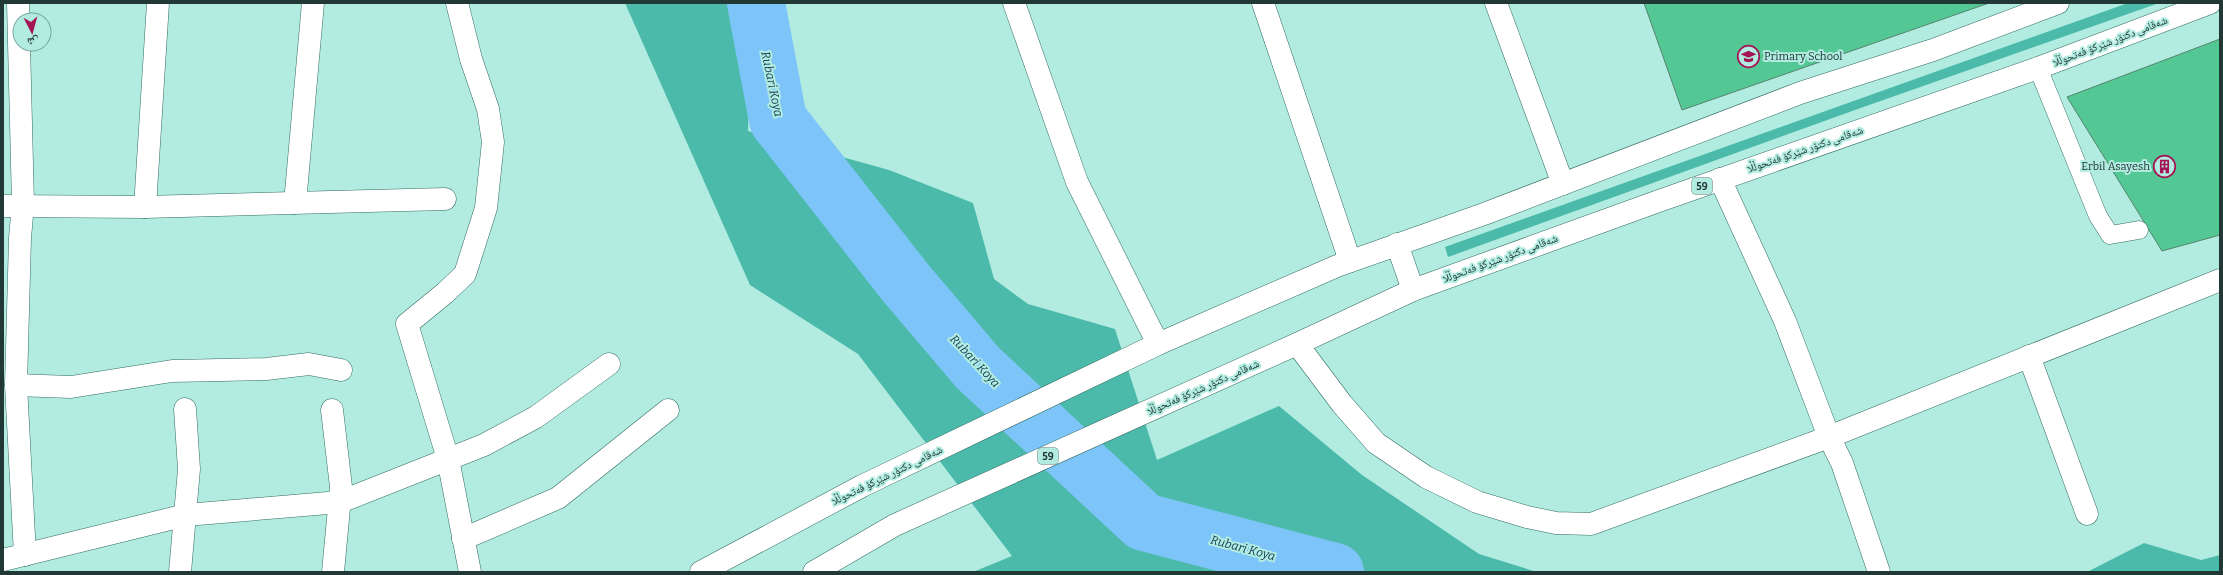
<svg xmlns="http://www.w3.org/2000/svg" width="2223" height="575" font-family="Bitter,'Noto Naskh Arabic',serif">
<style>
.forest{fill:#4bbaaa}
.lines{fill:none;stroke-linecap:round;stroke-linejoin:round}
.river{stroke:#7dc4f9;stroke-width:58}
.building{fill:#53c895;stroke:#56836d}
.lane-casing{stroke:#336b62;stroke-width:19}
.street-casing{stroke:#336b62;stroke-width:23}
.primary-casing{stroke:#336b62;stroke-width:23}
.lane{stroke:#fff;stroke-width:18}
.street{stroke:#fff;stroke-width:22}
.primary{stroke:#fff;stroke-width:22}
.labels{text-anchor:middle;stroke-width:4;stroke-linejoin:round;paint-order:stroke}
.shield{fill:#b2ece1;stroke:#4c6e68;stroke-width:1}
.shield-label{font-size:10px;font-weight:bold;fill:#213834}
.street-label{font-size:11px;fill:#213834;stroke:#b2ece1}
.poi-label{font-size:11px;fill:#213834;stroke:#b2ece1;text-anchor:start}
.water-label{font-size:12px;font-style:italic;fill:#123a54;stroke:#b2ece1}
</style>
<rect width="100%" height="100%" fill="#b2ece1"/>
<g class="forest">
<path d="M625,3h127l-4,128 141,39 84,33 21,76 34,25 87,25 42,131 122,-54 83,69 117,79 58,18h-564l39,-16 -154,-202 -108,-69z"/>
<path d="M2128,3h31l-304,107 -407,147 -3,-10z"/>
<path d="M2144,543l57,17 19,-5v17h-133z"/>
</g>
<g class="lines">
<path class="river" d="M756,3l22,117 127,162 73,86 166,154 191,50"/>
</g>
<g class="building">
<path d="M1644,3h345l-307,107z"/>
<path d="M2220,39v196l-58,16 -95,-154z"/>
</g>
<g class="lines">
<defs>
<path id="lane" d="M2038,68l60,148 12,19 29,-5"/>
<g id="street">
<path d="M18,3l5,201 -3,34 -4,147 9,170"/>
<path d="M457,3l14,56 17,50 5,33 -7,66 -21,66 -20,19 -38,31 41,135 22,113"/>
<path d="M1014,3l63,179 81,162"/>
<path d="M1263,3l87,258"/>
<path d="M1496,3l67,181"/>
<path d="M1720,179l65,142 44,116 13,26 37,109"/>
<path d="M295,203l18,-200"/>
<path d="M3,206l142,1 300,-8"/>
<path d="M145,207l13,-204"/>
<path d="M1297,344l45,60 34,39 50,34 51,25 50,15 29,6 35,1 238,-87 391,-157"/>
<path d="M2029,356l58,158"/>
<path d="M16,385l55,2 101,-16 94,-2 43,-5 32,6"/>
<path d="M332,410l9,77 -8,85"/>
<path d="M463,539l95,-41 110,-88"/>
<path d="M3,560l183,-45 154,-13 144,-57 52,-28 73,-53"/>
<path d="M180,572l9,-103 -4,-60"/>
</g>
<g id="primary">
<path d="M1397,244l16,46"/>
<path d="M701,572l161,-86 296,-142 179,-78 147,-52 316,-121 133,-43 125,-47"/>
<path d="M814,572l81,-47 402,-181 116,-54 243,-88 382,-134 172,-65"/>
</g>
</defs>
<use href="#lane" class="lane-casing"/>
<use href="#street" class="street-casing"/>
<use href="#primary" class="primary-casing"/>
<use href="#lane" class="lane"/>
<use href="#street" class="street"/>
<use href="#primary" class="primary"/>
</g>
<defs>
<symbol id="school-ring" viewBox="-11 -11 22 22"><circle r="9.5" fill="#b2ece1" stroke="#a51555" stroke-width="1.5"/><path d="M0-5L7-2L0 1L-7-2ZM-4 1L0 2.5L4 1V4Q0 6-4 4Z" fill="#a51555"/></symbol>
<symbol id="building-ring" viewBox="-11 -11 22 22"><circle r="9.5" fill="#b2ece1" stroke="#a51555" stroke-width="1.5"/><path d="M-4-6H4V6H1V3H-1V6H-4ZM-2.5-4.3h1.7v1.8h-1.7ZM.8-4.3h1.7v1.8H.8ZM-2.5-1h1.7V.8h-1.7ZM.8-1h1.7V.8H.8Z" fill="#a51555"/></symbol>
</defs>
<g fill-rule="evenodd">
<use href="#school-ring" x="1736" y="44" width="25" height="25"/>
<use href="#building-ring" x="2152" y="154" width="25" height="25"/>
</g>
<g class="labels">
<g class="shield">
<rect x="1692" y="178" width="20" height="16" rx="3"/>
<rect x="1038" y="448" width="20" height="16" rx="3"/>
</g>
<g class="shield-label">
<text x="1702" y="190">59</text>
<text x="1048" y="460">59</text>
</g>
<g class="street-label">
<text transform="translate(2110 41) rotate(-21)" y="4">شەقامی دکتۆر شێرکۆ فەتحوڵڵا</text>
<text transform="translate(1805 149) rotate(-19)" y="4">شەقامی دکتۆر شێرکۆ فەتحوڵڵا</text>
<text transform="translate(1500 258) rotate(-20)" y="4">شەقامی دکتۆر شێرکۆ فەتحوڵڵا</text>
<text transform="translate(1203 387) rotate(-24)" y="4">شەقامی دکتۆر شێرکۆ فەتحوڵڵا</text>
<text transform="translate(887 475) rotate(-26)" y="4">شەقامی دکتۆر شێرکۆ فەتحوڵڵا</text>
</g>
<g class="poi-label">
<text x="1764" y="60">Primary School</text>
<text x="2150" y="170" text-anchor="end">Erbil Asayesh</text>
</g>
<g class="water-label">
<text transform="translate(772 84) rotate(78)" y="4">Rubari Koya</text>
<text transform="translate(975 361) rotate(47)" y="4">Rubari Koya</text>
<text transform="translate(1243 548) rotate(15)" y="4">Rubari Koya</text>
</g>
</g>
<rect width="2223" height="575" fill="none" stroke="#213834" stroke-width="8"/>
<g transform="translate(32 32) rotate(174)"><circle r="19" fill="#b2ece1" stroke="#78a49c"/>
<path d="M0-3L7 15L0 10L-7 15Z" fill="#a51555"/>
<text y="-6" font-size="11" font-weight="bold" text-anchor="middle" fill="#213834">ش</text>
</g>
</svg>
